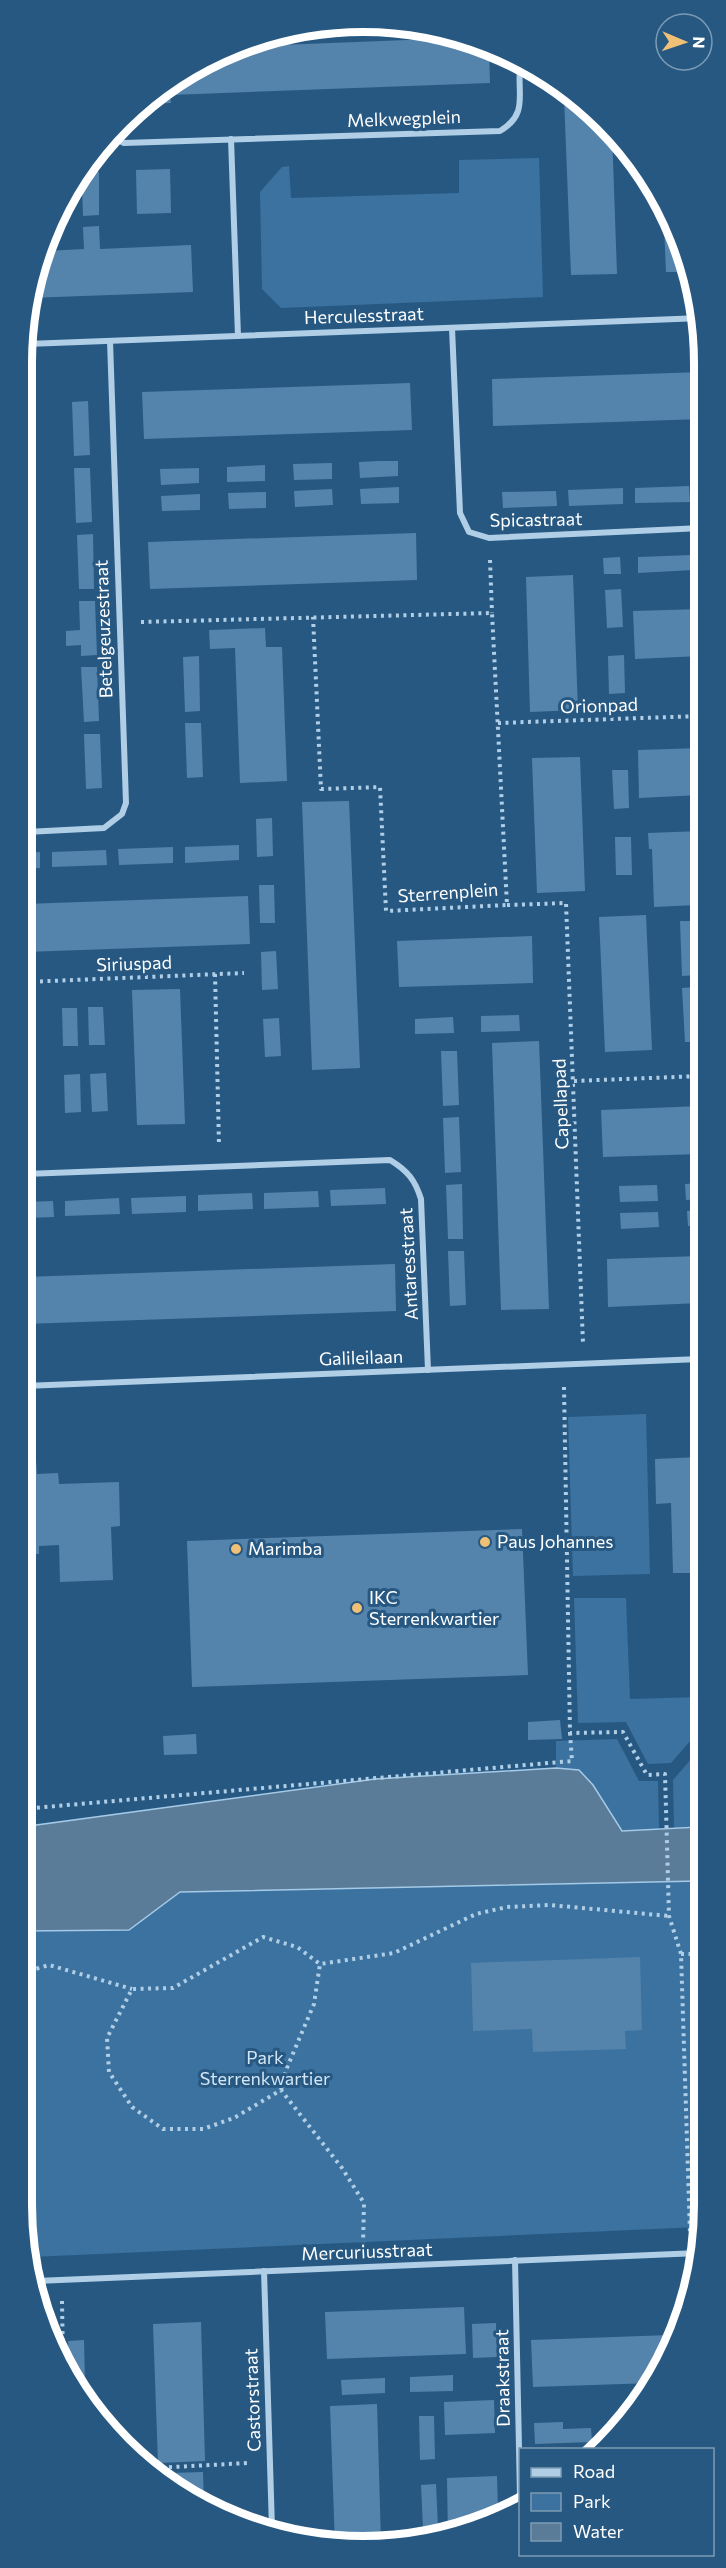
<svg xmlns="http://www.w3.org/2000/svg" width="726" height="2568" font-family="Commissioner,sans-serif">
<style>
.green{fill:#3c729f}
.water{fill:#5a7c99;stroke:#a4cae7;stroke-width:1.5}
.building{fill:#5484ac}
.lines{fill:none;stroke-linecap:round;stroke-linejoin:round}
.path{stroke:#b0cee6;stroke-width:4;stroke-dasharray:3 4.5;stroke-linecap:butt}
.street{stroke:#b0cee6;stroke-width:6}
.poi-dot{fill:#efc076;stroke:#275882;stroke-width:2}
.labels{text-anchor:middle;stroke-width:6;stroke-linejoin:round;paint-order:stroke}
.street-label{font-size:18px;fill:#fff;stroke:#275882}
.poi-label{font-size:18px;fill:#fff;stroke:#275882;text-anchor:start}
.park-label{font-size:18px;fill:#d3e6f5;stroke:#275882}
.rim{fill:none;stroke:#fff;stroke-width:8}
</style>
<rect width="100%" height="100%" fill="#275882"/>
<g class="green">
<path d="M539,158l4,139 -262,11 -19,-19 -2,-97 22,-25 7,-1 2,32 168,-5v-33z"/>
<path d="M646,1414l4,160 -77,2 -5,-159z"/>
<path d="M574,1598h52l4,101 70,-2 -1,34 -28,32 -23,1 -22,-42 -48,1z"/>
<path d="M617,1739l22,42h19l1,48 -37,2 -29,-46 -14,-15 -23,-2v-27z"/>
<path d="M699,1750v77l-25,2 -1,-49z"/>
<path d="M699,1881v83l-8,1 8,157v105l-668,30 -10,-52 1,-274 107,-1 51,-38z"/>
</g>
<path class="water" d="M556,1768l23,2 14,15 29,46 77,-4v54l-519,11 -51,38 -107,1v-104l353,-48z"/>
<g class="building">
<path d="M458,38l31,12 1,33 -320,12 1,8 -23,1 25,-25 79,-33z"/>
<path d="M555,84l57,47 5,143 -46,1 -7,-178h-9z"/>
<path d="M170,169l1,44 -34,1 -1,-44z"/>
<path d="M82,172h17v43l-16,1 -1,-30h-9l5,-13z"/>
<path d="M663,202l7,10 8,27 1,33h-13z"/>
<path d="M99,226l1,23 91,-4 2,47 -165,6 18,-47 38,-2 -1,-22z"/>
<path d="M702,372v47l-209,7 -1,-47z"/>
<path d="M410,383l2,47 -268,9 -2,-47z"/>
<path d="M88,401l2,54 -16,1 -2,-54z"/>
<path d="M379,461h19v15l-38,2 -1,-16z"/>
<path d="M332,463v16l-38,1 -1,-16z"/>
<path d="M265,465v16l-38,1v-15z"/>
<path d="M74,468h16l2,54 -16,1z"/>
<path d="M199,468v15l-38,2 -1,-16z"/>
<path d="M689,486l1,16 -55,1v-15z"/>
<path d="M399,487v16l-38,1 -1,-15z"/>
<path d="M623,488v16l-54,2 -1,-16z"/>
<path d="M332,489l1,16 -38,2 -1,-16z"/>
<path d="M556,491l1,15 -54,2 -1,-16z"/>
<path d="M266,492v16l-37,1 -1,-16z"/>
<path d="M200,494v16l-38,1 -1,-15z"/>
<path d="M416,533l1,47 -267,9 -2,-47z"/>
<path d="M93,534l1,55h-15l-2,-54z"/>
<path d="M692,555l1,15 -55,3v-16z"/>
<path d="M620,557l1,17h-17l-1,-16z"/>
<path d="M573,575l5,135 -48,2 -4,-135z"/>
<path d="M621,589l2,38 -16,1 -2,-38z"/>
<path d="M79,601h16l2,54 -16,1v-11l-15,1v-15l14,-1z"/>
<path d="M702,609l-1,47 -66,3 -2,-48z"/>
<path d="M265,628l1,19h16l5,134 -47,2 -5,-135 -25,1 -1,-19z"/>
<path d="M624,655l1,38 -16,1 -1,-38z"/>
<path d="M199,656l1,55 -15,1 -2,-55z"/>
<path d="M81,667h16l2,54 -15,1z"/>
<path d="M185,723h16l2,54 -16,1z"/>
<path d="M84,734h16l2,54 -16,1z"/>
<path d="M701,748v47l-62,3 -1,-48z"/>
<path d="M580,757l5,134 -48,2 -5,-135z"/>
<path d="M612,770h16l1,38 -15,1z"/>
<path d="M349,801l11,267 -48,2 -10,-268z"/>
<path d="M272,818l1,38 -16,1 -1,-38z"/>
<path d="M701,831v16h-6l1,58 -42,2 -2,-58h-3l-1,-16z"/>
<path d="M615,837h16l1,38h-16z"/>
<path d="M239,845v15l-54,3v-16z"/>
<path d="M173,847v16l-54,2 -1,-16z"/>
<path d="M106,850l1,15 -55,2v-15z"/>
<path d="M40,852v16l-14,1v-16z"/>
<path d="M259,885h15l1,38h-15z"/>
<path d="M248,896l2,48 -225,8v-48z"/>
<path d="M646,915l6,135 -47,2 -6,-135z"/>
<path d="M680,921h16l2,54 -16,1z"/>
<path d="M532,936l1,47 -134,4 -2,-46z"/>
<path d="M276,951l2,38 -16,1 -1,-38z"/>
<path d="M698,987l3,55h-16l-3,-54z"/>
<path d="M180,989l5,135 -48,1 -5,-135z"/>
<path d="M25,994h6l5,135h-11z"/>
<path d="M88,1007h15l2,38h-16z"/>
<path d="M62,1008h15l1,38h-15z"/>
<path d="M519,1015l1,16 -39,1v-16z"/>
<path d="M453,1017l1,16 -39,1v-15z"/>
<path d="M279,1018l2,38 -16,1 -2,-38z"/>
<path d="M539,1041l10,268 -48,1 -9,-267z"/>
<path d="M441,1051h16l2,54 -16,1z"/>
<path d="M106,1073l2,38 -16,1 -2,-38z"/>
<path d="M80,1074l1,38 -16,1 -1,-38z"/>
<path d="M701,1106v48l-98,3 -2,-47z"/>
<path d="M459,1117l2,55 -16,1 -2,-55z"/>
<path d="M701,1183l-1,16 -14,1 -1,-16z"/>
<path d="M462,1184l1,55h-15l-2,-54z"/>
<path d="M657,1185l1,16 -38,1 -1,-16z"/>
<path d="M385,1188l1,16 -55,2 -1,-16z"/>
<path d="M318,1191l1,16 -55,2v-16z"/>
<path d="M252,1193l1,16 -55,2v-16z"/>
<path d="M186,1196v16l-54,2 -1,-16z"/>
<path d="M119,1198l1,16 -55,2v-15z"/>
<path d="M53,1201l1,16 -30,1v-16z"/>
<path d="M700,1210v16h-12l-1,-15z"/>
<path d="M658,1212l1,15 -38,2 -1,-16z"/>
<path d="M448,1251h16l2,54 -16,1z"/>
<path d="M700,1256v47l-92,4 -1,-48z"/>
<path d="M395,1264l1,47 -372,13v-47z"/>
<path d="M700,1457v116h-27l-2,-70 -15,1 -1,-45z"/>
<path d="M36,1460l1,14 21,-1 1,11 60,-2 1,44 -9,1 2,53 -53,2 -1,-37 -20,1v8h-16l1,-93z"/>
<path d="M522,1529l6,146 -336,12 -5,-146z"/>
<path d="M560,1720l2,19 -34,1v-18z"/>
<path d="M196,1734l1,20 -33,1 -1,-19z"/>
<path d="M640,1957l2,73 -17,1 1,18 -93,3 -1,-23 -59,2 -2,-68z"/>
<path d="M464,2307l2,47 -139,5 -2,-47z"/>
<path d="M201,2322l4,139 -47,2 -5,-139z"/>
<path d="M496,2323l1,34 -24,1 -1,-34z"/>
<path d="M57,2327l1,26 -13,-25z"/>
<path d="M670,2335v11l-11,30 -6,7 -120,4 -2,-47z"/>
<path d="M84,2340l1,43 -8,1 -7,-12 -2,-31z"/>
<path d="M453,2375v16l-43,1v-15z"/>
<path d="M385,2378v15l-43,2 -1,-15z"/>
<path d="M494,2400l1,33 -50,2 -1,-33z"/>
<path d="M377,2404l4,138 -46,3 -5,-139z"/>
<path d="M419,2416h15l1,43 -15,1z"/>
<path d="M563,2422v7l28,-1 1,14 -57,2 -1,-21z"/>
<path d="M203,2472l1,34 -42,-32 8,-1z"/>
<path d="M497,2476l1,36 -50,24 -1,-58z"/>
<path d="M436,2484l2,44h-15l-2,-43z"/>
</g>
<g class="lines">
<g class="path">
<path d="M490,560l2,53"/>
<path d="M141,622l351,-9 15,292 -121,6 -6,-124 -59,2 -8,-172"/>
<path d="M498,723l203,-7"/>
<path d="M507,905l59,-2 17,441"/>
<path d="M215,974l4,171"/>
<path d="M25,982l219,-9"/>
<path d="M574,1081l127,-5"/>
<path d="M564,1387l6,346 53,-1 24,43 18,-1 4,142 12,38 9,280"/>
<path d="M22,1809l550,-48 -2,-28"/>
<path d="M681,1954h18"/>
<path d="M22,1973l27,-8 83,24"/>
<path d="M281,2090l5,-20 28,-66 6,-40"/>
<path d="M363,2245l1,-42 -22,-35 -61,-78 -47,28 -31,11h-40l-31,-22 -23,-35 -2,-34 25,-49 41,-1 90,-51 34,10 23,17 74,-11 82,-39 31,-7 43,-2 119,11"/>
<path d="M62,2301l1,60"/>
<path d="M154,2468l94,-5"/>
</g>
<g class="street">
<path d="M114,138l10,5 376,-12c31,-18 15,-41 21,-69"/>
<path d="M231,139l7,197"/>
<path d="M452,328l8,185 9,19 20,6 213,-10"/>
<path d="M27,344l675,-26"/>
<path d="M26,832l78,-4 18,-14 4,-11 -16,-462"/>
<path d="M25,1174l365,-14c18,11 25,20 31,39l7,171"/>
<path d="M24,1386l676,-27"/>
<path d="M691,2253l1,36"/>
<path d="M515,2260l5,235"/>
<path d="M264,2271l8,257"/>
<path d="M36,2281l663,-28"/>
</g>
</g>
<g class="poi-dot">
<circle cx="485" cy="1542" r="6"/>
<circle cx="236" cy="1549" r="6"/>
<circle cx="357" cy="1608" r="6"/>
</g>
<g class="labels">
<g class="street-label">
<text transform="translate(404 119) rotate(-2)" y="6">Melkwegplein</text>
<text transform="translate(364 316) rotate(-2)" y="6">Herculesstraat</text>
<text transform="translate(536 520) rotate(-1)" y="6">Spicastraat</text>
<text transform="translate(104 629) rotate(-92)" y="6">Betelgeuzestraat</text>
<text transform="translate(599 706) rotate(-2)" y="6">Orionpad</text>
<text transform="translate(448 893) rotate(-4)" y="6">Sterrenplein</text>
<text transform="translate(134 964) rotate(-2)" y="6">Siriuspad</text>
<text transform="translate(561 1104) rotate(-92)" y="6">Capellapad</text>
<text transform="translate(409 1264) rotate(-93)" y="6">Antaresstraat</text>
<text transform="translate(361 1358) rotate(-2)" y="6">Galileilaan</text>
<text transform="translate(367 2252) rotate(-2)" y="6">Mercuriusstraat</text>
<text transform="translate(503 2378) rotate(-91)" y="6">Draakstraat</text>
<text transform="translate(253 2400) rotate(-92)" y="6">Castorstraat</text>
</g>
<g class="poi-label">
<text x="497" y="1548">Paus Johannes</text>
<text x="248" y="1555">Marimba</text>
<text x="369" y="1604">IKC<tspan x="369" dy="21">Sterrenkwartier</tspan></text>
</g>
<g class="park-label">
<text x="265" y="2064">Park<tspan x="265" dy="21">Sterrenkwartier</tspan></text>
</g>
</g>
<path d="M0 0H726V2568H0ZM363 32H363A331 331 0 0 1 694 363V2205A331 331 0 0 1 363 2536H363A331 331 0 0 1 32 2205V363A331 331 0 0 1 363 32Z" fill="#275882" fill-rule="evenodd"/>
<path class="rim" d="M363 32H363A331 331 0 0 1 694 363V2205A331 331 0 0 1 363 2536H363A331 331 0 0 1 32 2205V363A331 331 0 0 1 363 32Z"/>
<rect x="519" y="2448" width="195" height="108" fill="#275882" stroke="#7d9bb4" stroke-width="1.5"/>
<rect x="531" y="2468" width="30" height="9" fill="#b0cee6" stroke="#7d9bb4" stroke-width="1.5"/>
<text x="573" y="2478" font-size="18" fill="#ffffff">Road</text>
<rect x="531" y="2493" width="30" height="18" fill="#3c729f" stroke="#7d9bb4" stroke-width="1.5"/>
<text x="573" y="2508" font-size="18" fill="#ffffff">Park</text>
<rect x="531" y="2523" width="30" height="18" fill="#5a7c99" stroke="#7d9bb4" stroke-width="1.5"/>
<text x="573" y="2538" font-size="18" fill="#ffffff">Water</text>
<g transform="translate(684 42) rotate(92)"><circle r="28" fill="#275882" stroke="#7d9bb4" stroke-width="1.5"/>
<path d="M0-4.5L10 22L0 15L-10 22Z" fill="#efc076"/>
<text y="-9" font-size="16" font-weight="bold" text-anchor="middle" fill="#ffffff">N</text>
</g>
</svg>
